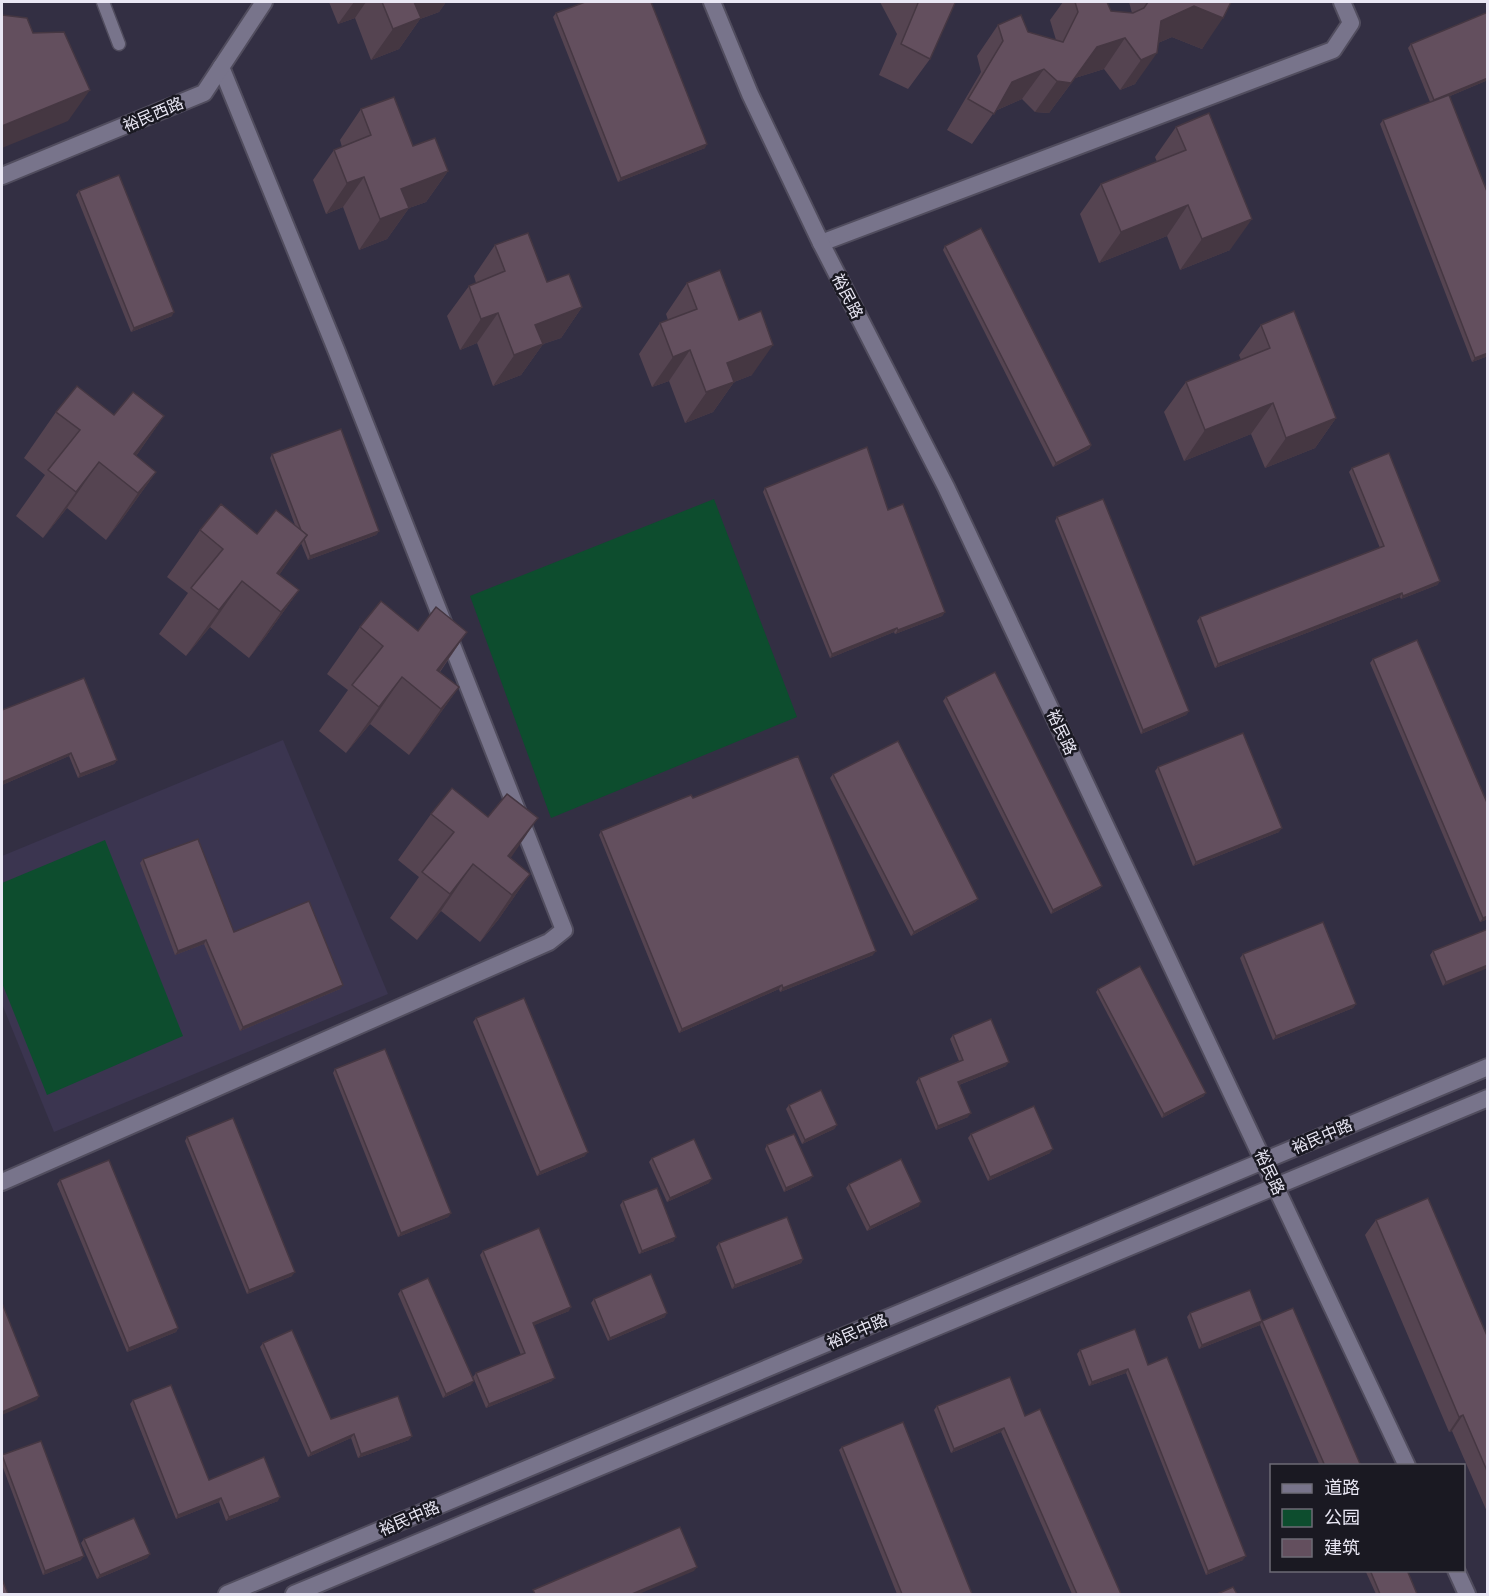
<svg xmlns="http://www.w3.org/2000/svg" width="1489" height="1596" font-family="'Alegreya Sans','Noto Sans SC',sans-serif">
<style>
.built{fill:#3b3550}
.green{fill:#0d4d2e}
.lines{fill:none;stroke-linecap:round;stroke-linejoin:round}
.service-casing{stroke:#514d5e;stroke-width:15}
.minor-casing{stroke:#514d5e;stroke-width:20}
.tertiary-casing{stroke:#514d5e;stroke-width:20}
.service{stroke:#78748b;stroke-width:12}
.minor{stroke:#78748b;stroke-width:16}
.tertiary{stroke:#78748b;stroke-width:16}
.wall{fill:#554451}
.shaded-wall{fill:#453742}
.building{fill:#634f5e;stroke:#453742;stroke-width:1.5}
.labels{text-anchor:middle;stroke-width:5;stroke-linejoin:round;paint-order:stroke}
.street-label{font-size:16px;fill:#e9e7f4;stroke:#1a1922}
</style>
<rect width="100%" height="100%" fill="#332f43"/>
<path class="built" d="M283,740l105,254 -334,138 -52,-128v-148z"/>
<g class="green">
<path d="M714,499l83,218 -246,101 -81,-222z"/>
<path d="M105,840l78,196 -136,59 -45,-112v-100z"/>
</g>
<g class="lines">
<defs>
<path id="service" d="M103,2l16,42"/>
<g id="minor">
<path d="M821,243l512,-193 18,-27 -9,-21"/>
<path d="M2,1182l547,-240 15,-12 -227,-578 -116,-285"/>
</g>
<g id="tertiary">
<path d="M712,2l38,92 71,149 125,244 461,979"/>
<path d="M2,176l202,-83 60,-91"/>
<path d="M1456,1570l11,24"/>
<path d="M227,1594l1261,-527"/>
<path d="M294,1594l1194,-496"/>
</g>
</defs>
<use href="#service" class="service-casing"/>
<use href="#minor" class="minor-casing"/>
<use href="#tertiary" class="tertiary-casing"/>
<use href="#service" class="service"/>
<use href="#minor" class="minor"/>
<use href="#tertiary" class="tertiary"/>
</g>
<g class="wall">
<path d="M329,2h117l-7,10 -19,7 -21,30 -28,11 -16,-42 -17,6z"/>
<path d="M880,2h76l-2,3 -24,54 -22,30 -29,-14 18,-41z"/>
<path d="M1063,2h44l4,9 21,2 -3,-11h102l-29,47 -30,-12 -14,6 -23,41 -15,6 -16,-21 -29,9 -26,35 -14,-1 -13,-13 -27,12 -23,33 -25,-14 34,-58 -4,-16 21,-31 58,15 -6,-20z"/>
<path d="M1488,12v68l-38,16 38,260 -16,6 -92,-238 3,-4 47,-18 -22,-54 3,-4z"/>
<path d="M556,13l149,135 -87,34 -65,-165z"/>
<path d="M361,109l87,62 -22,31 -17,6 -22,31 -28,11 -16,-43 -17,7 -13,-34 21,-30 8,-3 -2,-7z"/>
<path d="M1176,127l54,123 -50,20 -13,-34 -68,27 -19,-49 21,-30 56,-22 -2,-5z"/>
<path d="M79,191l93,125 -41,16 -55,-137z"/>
<path d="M495,245l87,62 -21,31 -18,6 -22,31 -28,11 -16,-43 -17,7 -13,-34 22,-30 7,-3 -2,-7z"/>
<path d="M945,246l146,199 -2,4 -36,18 -110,-217z"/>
<path d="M687,283l65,92 -18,7 -21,30 -28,11 -16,-42 -17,6 -13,-33 21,-31 8,-3 -2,-6z"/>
<path d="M1261,325l75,93 -21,30 -50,20 -14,-34 -67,27 -20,-49 22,-30 55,-22 -2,-5z"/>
<path d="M56,412l58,3 50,1 -28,40 20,16 -33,46 -17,22 -39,-32 -24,30 -27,-22 29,-41 -21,-17z"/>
<path d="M272,454l107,77 -3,4 -68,25 -7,-17 -22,32 20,15 -33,46 -17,22 -39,-31 -24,29 -27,-22 29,-41 -21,-16 33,-47 57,4 38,-9 -25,-67z"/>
<path d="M1352,468l88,113 -3,4 -36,14 -1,-2 -185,71 -18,-47 3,-4 180,-69 -31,-76z"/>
<path d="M765,488l123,22 57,102 -3,4 -47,18 -1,-2 -64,26 -67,-166z"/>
<path d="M1057,517l132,194 -3,4 -45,19 -86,-213z"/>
<path d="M360,627l58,4 49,1 -27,40 19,15 -33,46 -17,22 -39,-31 -24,29 -27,-22 29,-41 -21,-16z"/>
<path d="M1373,659l115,260 -8,3 -110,-259z"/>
<path d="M946,697l156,189 -3,3 -48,25 -108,-213z"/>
<path d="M2,710l115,50 -3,4 -36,14 -9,-22 -67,29z"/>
<path d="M1158,767l121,65 -86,34 -38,-95z"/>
<path d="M833,774l145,125 -3,3 -64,34 -81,-158z"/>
<path d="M693,798l180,157 -93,37 -1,-3 -100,44 -80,-198 2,-4z"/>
<path d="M431,814l80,44 19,16 -32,46 -18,22 -39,-31 -24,29 -27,-22 29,-41 -21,-17z"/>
<path d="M143,859l91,73 106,57 -100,42 -36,-87 -29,11 -35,-92z"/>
<path d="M1488,929l-45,57 -13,-31 3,-4z"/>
<path d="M1243,954l113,50 -3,4 -80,32 -33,-82z"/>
<path d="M1098,989l106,107 -42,22 -66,-126z"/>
<path d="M476,1018l109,138 -48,20 -64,-154z"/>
<path d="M953,1035l53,31 -47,19 9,32 -32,13 -20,-48 3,-4 40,-17 -9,-22z"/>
<path d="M335,1069l116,144 -3,4 -50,20 -65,-164z"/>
<path d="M789,1105l48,20 -3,4 -32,15 -16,-35z"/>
<path d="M971,1134l79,19 -62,28 -20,-43z"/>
<path d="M187,1137l105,139 -45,18 -62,-153z"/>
<path d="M767,1145l43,35 -26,12 -19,-43z"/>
<path d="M652,1158l57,25 -42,19 -18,-40z"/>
<path d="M60,1180l118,148 -2,4 -49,20 -70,-168z"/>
<path d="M849,1184l70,22 -52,25 -21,-43z"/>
<path d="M623,1201l51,40 -35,13 -19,-49z"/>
<path d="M1376,1220l112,118v176l-36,-83 -3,1 -84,-197z"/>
<path d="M719,1243l84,16 -2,4 -69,26 -16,-42z"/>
<path d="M483,1251l86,60 -35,14 18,56 -66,27 -13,-31 3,-4 45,-18 -41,-100z"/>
<path d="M401,1290l70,95 -28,13 -45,-104z"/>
<path d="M594,1299l71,18 -57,24 -17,-38z"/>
<path d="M1190,1313l72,8 99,145h-41l-60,-141 -61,24 -12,-32z"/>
<path d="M263,1343l68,76 78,21 -51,18 -7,-20 -43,19 -48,-110z"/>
<path d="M1080,1350l68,15 95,195 -37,15 -80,-202 -37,13 -12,-32z"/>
<path d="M133,1400l76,80 69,21 -52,20 -7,-19 -43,17 -46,-115z"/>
<path d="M937,1406l88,10 96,178h-49l-71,-162 -50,21 -17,-43z"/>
<path d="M842,1447l130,147h-75l-58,-144z"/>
<path d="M2,1455l79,105 -38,15 -41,-110z"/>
<path d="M84,1539l66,15 -3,4 -50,21 -16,-36z"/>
<path d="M1365,1570h42l10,24h-41z"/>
</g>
<g class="shaded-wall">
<path d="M354,2h12l-11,16 -17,6z"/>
<path d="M412,2h34l-7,10 -19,7 -21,30 -28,11z"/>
<path d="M1194,6l29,12 -21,31 -30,-12 -33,14 22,-30z"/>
<path d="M1125,38l-21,31 -29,9 -26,35 -14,-1 22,-31 40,-34z"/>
<path d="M1157,53l-22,31 -15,6 21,-30z"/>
<path d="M1044,69l-22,30 -32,14 22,-31z"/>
<path d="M1488,78v2l-57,24 3,-4z"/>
<path d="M90,90l-22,31 -66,27v-22z"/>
<path d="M707,144l-2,4 -87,34 3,-4z"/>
<path d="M448,171l-22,31 -17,6 -22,31 -28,11 42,-61z"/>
<path d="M364,177l-21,30 -17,7 21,-31z"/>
<path d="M1188,205l-21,31 -68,27 22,-31z"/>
<path d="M1252,219l-22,31 -50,20 22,-31z"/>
<path d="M582,307l-21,31 -18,6 -22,31 -28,11 42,-61z"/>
<path d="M174,312l-2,4 -41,16 3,-4z"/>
<path d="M498,313l-21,30 -17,7 21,-31z"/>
<path d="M773,345l-21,30 -18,7 -21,30 -28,11 42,-60z"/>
<path d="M690,350l-21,31 -17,6 21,-30z"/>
<path d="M1488,353v3l-16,6 3,-4z"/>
<path d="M1273,403l-22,31 -67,27 21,-31z"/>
<path d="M164,416l-33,47 3,-9z"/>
<path d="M1336,418l-21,30 -50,20 21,-30z"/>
<path d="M1091,445l-2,4 -36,18 3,-4z"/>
<path d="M99,462l-32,46 -24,30 33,-46z"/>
<path d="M156,472l-33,46 -17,22 32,-47z"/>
<path d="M379,531l-3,4 -68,25 2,-4z"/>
<path d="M307,535l-32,46 2,-8z"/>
<path d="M242,581l-32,46 -24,29 33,-46z"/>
<path d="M1440,581l-3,4 -36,14 2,-3z"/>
<path d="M299,590l-33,46 -17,22 32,-46z"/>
<path d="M1402,593l-2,4 -185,71 3,-4z"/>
<path d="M945,612l-3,4 -47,18 3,-4z"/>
<path d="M897,628l-3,4 -64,26 2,-4z"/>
<path d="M467,632l-32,46 2,-8z"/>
<path d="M402,677l-32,47 -24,29 33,-46z"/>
<path d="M459,687l-33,46 -17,22 32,-46z"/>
<path d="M1189,711l-3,4 -45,19 2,-4z"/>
<path d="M71,753l-2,3 -67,29v-3z"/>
<path d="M117,760l-3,4 -36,14 2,-4z"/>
<path d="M538,818l-32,47 2,-9z"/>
<path d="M1282,828l-3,4 -86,34 3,-4z"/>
<path d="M473,864l-32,47 -24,29 33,-46z"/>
<path d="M530,874l-32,46 -18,22 32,-47z"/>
<path d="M1102,886l-3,3 -48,25 2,-4z"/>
<path d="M978,899l-3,3 -64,34 3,-4z"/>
<path d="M1488,916v3l-8,3 3,-4z"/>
<path d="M206,940l-2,4 -29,11 3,-4z"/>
<path d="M876,951l-3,4 -93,37 3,-4z"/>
<path d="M1488,965v3l-45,18 3,-4z"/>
<path d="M343,985l-3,4 -100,42 3,-4z"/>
<path d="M782,985l-3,4 -100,44 3,-4z"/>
<path d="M1356,1004l-3,4 -80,32 3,-4z"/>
<path d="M1009,1062l-3,4 -50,20 2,-4z"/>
<path d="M1206,1093l-2,3 -42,22 2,-4z"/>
<path d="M971,1113l-3,4 -32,13 2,-4z"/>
<path d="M837,1125l-3,4 -32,15 3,-4z"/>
<path d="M1053,1149l-3,4 -62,28 2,-4z"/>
<path d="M588,1152l-3,4 -48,20 3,-4z"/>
<path d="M813,1176l-3,4 -26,12 2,-4z"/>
<path d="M712,1179l-3,4 -42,19 3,-4z"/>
<path d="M921,1202l-2,4 -52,25 3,-4z"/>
<path d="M451,1213l-3,4 -50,20 3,-4z"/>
<path d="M676,1237l-2,4 -35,13 3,-3z"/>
<path d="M803,1259l-2,4 -69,26 3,-4z"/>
<path d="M295,1272l-3,4 -45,18 2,-4z"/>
<path d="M571,1307l-2,4 -39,16 3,-4z"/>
<path d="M667,1313l-2,4 -57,24 2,-3z"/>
<path d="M1262,1321l-2,4 -61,24 3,-4z"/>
<path d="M178,1328l-2,4 -49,20 2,-4z"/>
<path d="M1128,1369l-2,4 -37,13 3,-4z"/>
<path d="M555,1378l-3,3 -66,27 3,-4z"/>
<path d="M474,1381l-3,4 -28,13 3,-4z"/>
<path d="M39,1396l-2,4 -35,15v-3z"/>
<path d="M1463,1415l-11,16 -3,1 10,-15z"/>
<path d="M1004,1428l-3,4 -50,21 3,-4z"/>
<path d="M354,1434l-3,4 -43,19 3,-4z"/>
<path d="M412,1436l-3,4 -51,18 3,-4z"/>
<path d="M280,1497l-2,4 -52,20 3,-4z"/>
<path d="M221,1498l-2,4 -43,17 2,-4z"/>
<path d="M150,1554l-3,4 -50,21 3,-4z"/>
<path d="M84,1556l-3,4 -38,15 2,-4z"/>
<path d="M1246,1556l-3,4 -37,15 2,-4z"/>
<path d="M697,1567l-3,4 -55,23h-7z"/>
</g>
<g class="building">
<path d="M382,2h32l7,16 -28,11z"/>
<path d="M585,2h66l56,142 -86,34 -65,-165z"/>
<path d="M917,2h37l1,1 -25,56 -29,-15 17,-41z"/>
<path d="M1075,2h32l4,9 22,2 11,-5 4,-6h83l-8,16 -29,-12 -33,15 -4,32 -16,7 -16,-22 -28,9 -26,36 -14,-2 -13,-12 -32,13 -18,32 -26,-15 35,-58 -5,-16 23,-10 7,17 35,10 15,-30z"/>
<path d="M1488,12v66l-54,22 -23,-56z"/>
<path d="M2,15l25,3 6,15 31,-1 26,58 -88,36z"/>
<path d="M1449,95l39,99v159l-13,5 -92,-238z"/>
<path d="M394,97l19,49 22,-8 13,33 -47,18 8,19 -29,11 -16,-42 -17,6 -13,-33 37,-15 -10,-26z"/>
<path d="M1209,113l43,106 -50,20 -14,-34 -67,27 -20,-48 85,-34 -10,-23z"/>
<path d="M119,175l55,137 -40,16 -55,-137z"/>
<path d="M981,228l110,217 -35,18 -111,-217z"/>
<path d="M528,233l19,49 22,-8 13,33 -47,18 8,19 -29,11 -16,-42 -17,6 -12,-33 36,-15 -10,-26z"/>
<path d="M720,270l19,50 22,-9 12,34 -46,18 7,19 -28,10 -16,-42 -17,7 -13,-34 37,-14 -10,-26z"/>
<path d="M1294,311l42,107 -50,20 -13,-35 -68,27 -19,-48 84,-34 -9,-23z"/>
<path d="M77,386l37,29 19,-23 31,24 -30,38 22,18 -18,21 -39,-31 -23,30 -28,-22 32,-40 -24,-18z"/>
<path d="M341,429l38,102 -69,25 -6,-17 3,-4 -6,-5 -29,-76z"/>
<path d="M867,447l21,63 15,-6 42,108 -47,18 -1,-2 -65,26 -67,-166z"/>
<path d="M1389,453l51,128 -37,15 -1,-3 -184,71 -18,-47 184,-71 -32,-78z"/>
<path d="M1103,499l86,212 -46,19 -86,-213z"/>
<path d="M221,504l36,30 19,-24 31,25 -30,38 22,17 -18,22 -39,-31 -23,29 -28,-22 32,-39 -23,-19z"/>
<path d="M381,601l37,30 18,-24 31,25 -30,38 22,17 -18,22 -39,-32 -23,30 -27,-22 31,-39 -23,-19z"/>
<path d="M1417,640l71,165v111l-5,2 -110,-259z"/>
<path d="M995,672l107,214 -49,24 -107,-213z"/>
<path d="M84,678l33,82 -37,14 -9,-21 -69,29v-72z"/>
<path d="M1243,733l39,95 -86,34 -38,-95z"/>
<path d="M898,741l80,158 -64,33 -81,-158z"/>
<path d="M798,756l78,195 -93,37 -1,-3 -100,44 -81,-198 90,-36 2,3z"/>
<path d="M452,788l36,29 19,-23 31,24 -30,38 22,18 -18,21 -39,-31 -23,30 -28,-22 32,-40 -23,-18z"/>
<path d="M198,839l36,93 75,-31 34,84 -100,42 -37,-87 -28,11 -35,-92z"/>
<path d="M1323,922l33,82 -80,32 -33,-82z"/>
<path d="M1488,929v36l-42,17 -13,-31z"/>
<path d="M1140,966l66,127 -42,21 -66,-125z"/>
<path d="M524,998l64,154 -48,20 -64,-154z"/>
<path d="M991,1019l18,43 -51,20 13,31 -33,13 -19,-48 44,-18 -10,-25z"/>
<path d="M385,1049l66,164 -50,20 -66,-164z"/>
<path d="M821,1090l16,35 -32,15 -16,-35z"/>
<path d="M1034,1106l19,43 -63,28 -19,-43z"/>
<path d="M233,1118l62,154 -46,18 -62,-153z"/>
<path d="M794,1134l19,42 -27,12 -19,-43z"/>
<path d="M694,1139l18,40 -42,19 -18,-40z"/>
<path d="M901,1159l20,43 -51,25 -21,-43z"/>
<path d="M109,1160l69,168 -49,20 -69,-168z"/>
<path d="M657,1188l19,49 -34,14 -19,-50z"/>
<path d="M1428,1198l60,140v135l-25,-58 -4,2 -83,-197z"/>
<path d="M787,1217l16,42 -68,26 -16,-42z"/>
<path d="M539,1228l32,79 -38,16 22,55 -66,26 -13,-31 49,-20 -42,-102z"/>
<path d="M651,1274l16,39 -57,25 -16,-39z"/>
<path d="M428,1278l46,103 -28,13 -45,-104z"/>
<path d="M1250,1290l12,31 -60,24 -12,-32z"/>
<path d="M2,1303l37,93 -37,16z"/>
<path d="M1293,1308l68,158h-36l-63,-145z"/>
<path d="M1135,1329l13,36 19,-8 79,199 -38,15 -80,-202 -36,13 -12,-32z"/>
<path d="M292,1330l39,89 67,-23 14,40 -51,18 -7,-20 -43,19 -48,-110z"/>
<path d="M1010,1377l15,39 15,-7 81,185h-44l-73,-166 -50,21 -17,-43z"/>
<path d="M171,1385l38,95 55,-23 16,40 -51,20 -8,-19 -43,17 -45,-115z"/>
<path d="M903,1422l69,172h-70l-60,-147z"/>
<path d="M41,1441l43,115 -39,15 -43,-116z"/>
<path d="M134,1518l16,36 -50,21 -16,-36z"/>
<path d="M680,1527l17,40 -65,27h-97l-2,-4z"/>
<path d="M1370,1570h37l10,24h-37z"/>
<path d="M2,1579l6,15h-6z"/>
<path d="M1233,1587l4,7h-20z"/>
</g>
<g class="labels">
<g class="street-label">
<text transform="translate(153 114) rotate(-23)" y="6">裕民西路</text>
<text transform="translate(848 296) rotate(63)" y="6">裕民路</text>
<text transform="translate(1062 732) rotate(65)" y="6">裕民路</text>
<text transform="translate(1322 1136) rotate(-23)" y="6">裕民中路</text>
<text transform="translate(1270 1172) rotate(65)" y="6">裕民路</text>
<text transform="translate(857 1331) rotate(-23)" y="6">裕民中路</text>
<text transform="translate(409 1518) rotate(-23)" y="6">裕民中路</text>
</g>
</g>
<rect width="1489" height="1596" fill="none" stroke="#e9e7f4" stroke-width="6"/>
<rect x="1270" y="1464" width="195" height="108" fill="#1a1922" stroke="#6d6b76" stroke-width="1.5"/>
<rect x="1282" y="1484" width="30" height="9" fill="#78748b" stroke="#6d6b76" stroke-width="1.5"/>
<text x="1324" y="1494" font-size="18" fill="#e9e7f4">道路</text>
<rect x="1282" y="1509" width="30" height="18" fill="#0d4d2e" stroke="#6d6b76" stroke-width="1.5"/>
<text x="1324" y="1524" font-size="18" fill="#e9e7f4">公园</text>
<rect x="1282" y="1539" width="30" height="18" fill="#634f5e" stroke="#6d6b76" stroke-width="1.5"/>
<text x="1324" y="1554" font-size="18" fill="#e9e7f4">建筑</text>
</svg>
